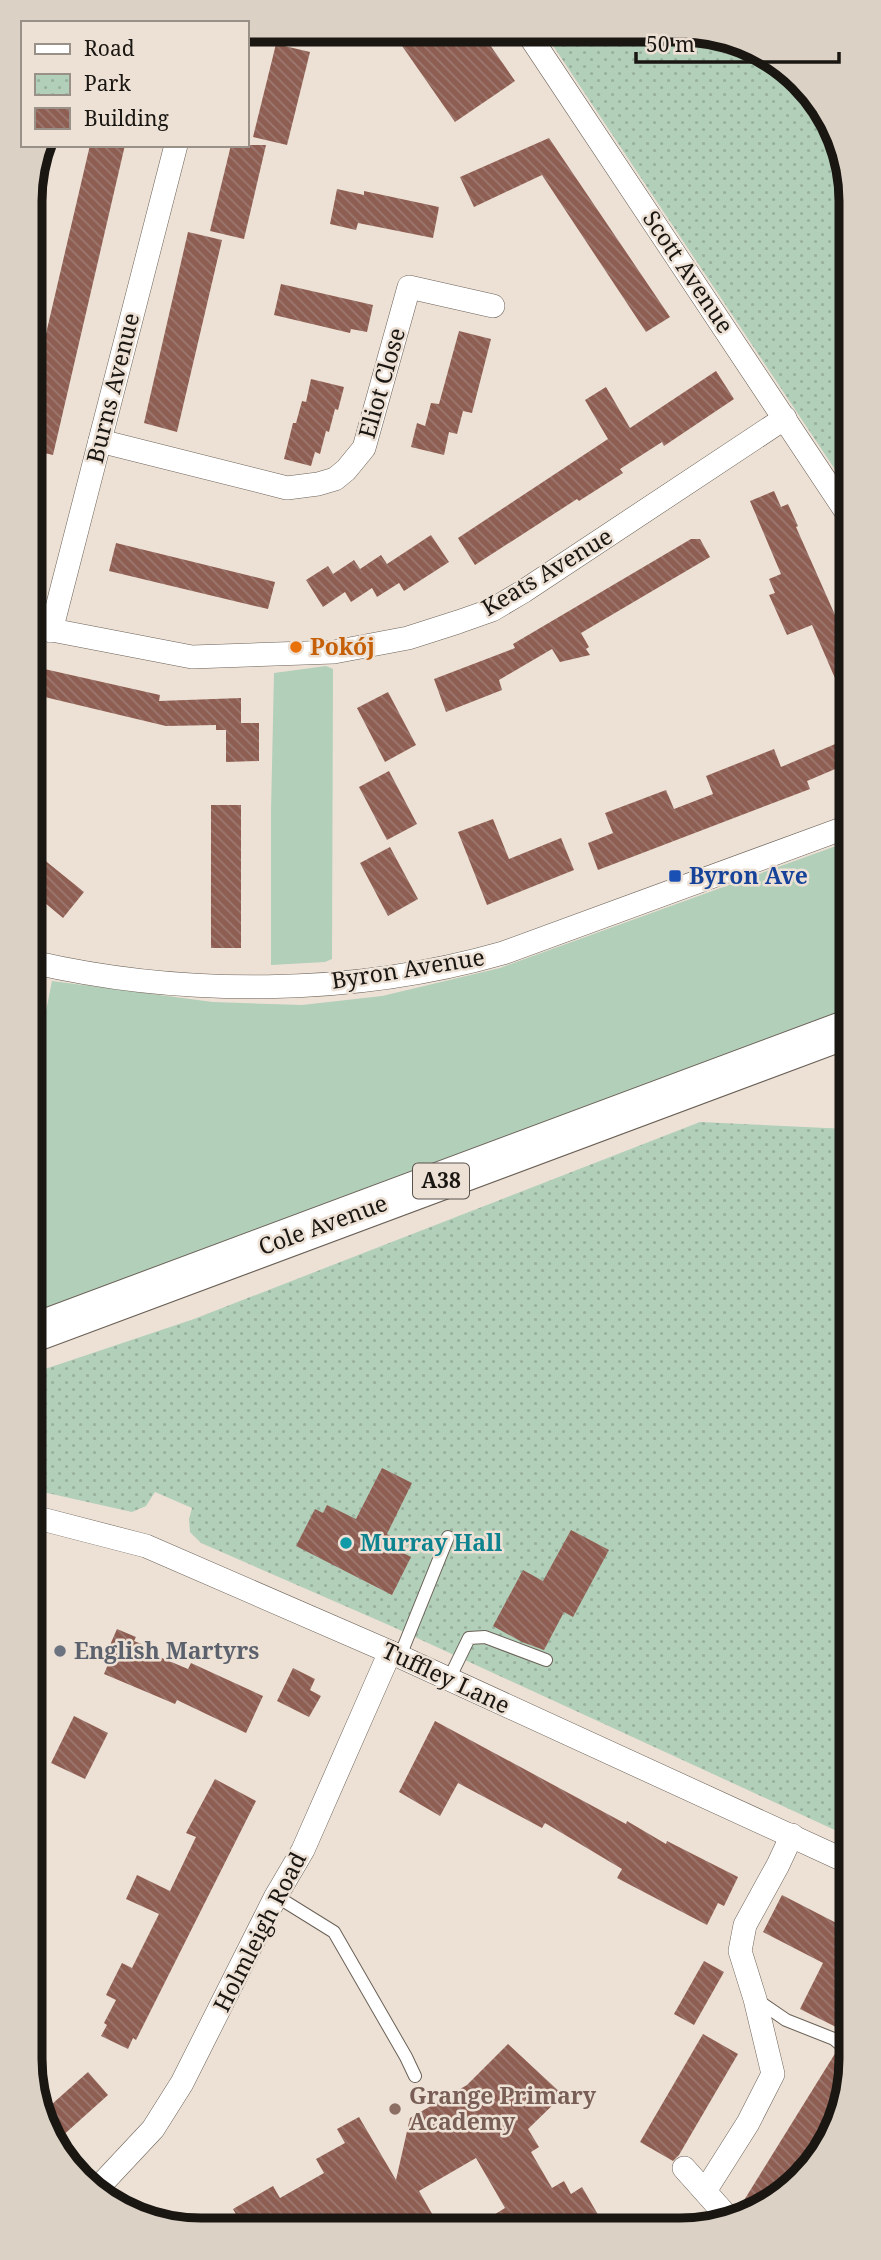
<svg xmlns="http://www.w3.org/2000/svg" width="881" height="2260" font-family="'Noto Serif',serif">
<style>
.grass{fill:#b2cfb9}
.park{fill:url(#park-dots)}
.building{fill:url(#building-back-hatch)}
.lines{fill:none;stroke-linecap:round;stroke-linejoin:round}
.lane-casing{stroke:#6b6157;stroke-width:14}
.street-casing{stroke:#6b6157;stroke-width:24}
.highway-casing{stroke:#6b6157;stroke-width:40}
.lane{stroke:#fff;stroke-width:12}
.street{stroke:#fff;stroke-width:23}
.highway{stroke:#fff;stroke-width:38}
.food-dot{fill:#e8710a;stroke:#ede1d5;stroke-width:2.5}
.transit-dot{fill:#1a4fb4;stroke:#ede1d5;stroke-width:2.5}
.culture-dot{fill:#0f9aa8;stroke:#ede1d5;stroke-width:2.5}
.worship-dot{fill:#6b7280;stroke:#ede1d5;stroke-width:2.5}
.education-dot{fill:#8d6e63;stroke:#ede1d5;stroke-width:2.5}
.labels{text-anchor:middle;stroke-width:5;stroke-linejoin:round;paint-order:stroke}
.shield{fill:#ede1d5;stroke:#59534c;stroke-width:2}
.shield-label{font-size:21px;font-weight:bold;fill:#1a1612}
.street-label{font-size:23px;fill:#1a1612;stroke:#ede1d5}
.food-label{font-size:23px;font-weight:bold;fill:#c56008;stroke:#ede1d5;text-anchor:start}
.transit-label{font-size:23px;font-weight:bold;fill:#164399;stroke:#ede1d5;text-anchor:start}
.culture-label{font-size:23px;font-weight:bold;fill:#0d838f;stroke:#ede1d5;text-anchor:start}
.worship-label{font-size:23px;font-weight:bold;fill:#5b616d;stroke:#ede1d5;text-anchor:start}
.education-label{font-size:23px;font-weight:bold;fill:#785e54;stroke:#ede1d5;text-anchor:start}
.rim{fill:none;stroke:#1a1612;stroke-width:9}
</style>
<defs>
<pattern id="park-dots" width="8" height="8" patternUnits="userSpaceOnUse" patternTransform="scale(1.75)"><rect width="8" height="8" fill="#b2cfb9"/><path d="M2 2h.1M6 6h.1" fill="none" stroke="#98b19e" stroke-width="1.8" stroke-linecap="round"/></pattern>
<pattern id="building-back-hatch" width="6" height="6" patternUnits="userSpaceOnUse" patternTransform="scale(1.75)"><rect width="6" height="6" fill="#8f5e52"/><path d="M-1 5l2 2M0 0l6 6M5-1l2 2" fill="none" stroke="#9c7971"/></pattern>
</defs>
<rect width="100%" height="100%" fill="#ede1d5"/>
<g class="grass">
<path d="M326,666l7,3 -1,290 -7,3 -54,3v-153l3,-139z"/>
<path d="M847,842l1,170 -815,301v-237l19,-95 161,21 89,3 80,-9 118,-28z"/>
</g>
<g class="park">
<path d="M544,32l169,1 80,40 52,84 1,329z"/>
<path d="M700,1122l148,7 2,650 -13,52 -446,-205 -190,-83 -11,-11 -1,-13 3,-11 -37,-16 -9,14 -14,6 -98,-22 -1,-117 161,-54z"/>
</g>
<g class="building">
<path d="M418,31l63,1 34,49 -60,41 -55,-79z"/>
<path d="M276,44l34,8 -23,93 -34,-8z"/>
<path d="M549,138l121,179 -24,15 -104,-157 -68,32 -14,-30z"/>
<path d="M90,145h35l-72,310 -22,-5v-52z"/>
<path d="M231,145h35l-22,94 -34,-8z"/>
<path d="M337,189l27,6v-4l75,16 -6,31 -75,-15 -2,7 -26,-6z"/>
<path d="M188,232l34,8 -45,192 -33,-9z"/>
<path d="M281,284l92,21 -6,27 -16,-3 -1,4 -76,-18z"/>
<path d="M459,331l32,8 -19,74 -9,-2 -6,23 -8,-2 -5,23 -33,-8 6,-24 8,3 6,-23 8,1z"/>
<path d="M716,371l18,28 -70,47 -2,-4 -42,27 3,4 -44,28 -2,-2 -102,66 -17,-27 150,-99 -23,-39 21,-13 24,41z"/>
<path d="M311,379l33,8 -6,23 -3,-1 -6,23 -3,-1 -6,23 -5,-2 -4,14 -27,-7 9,-36h3l6,-22 4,1z"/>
<path d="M774,491l7,16 7,-3 10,22 -2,1 51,115v64l-35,-81 -25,10 -18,-40 6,-2 -6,-14 12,-5 -31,-73z"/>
<path d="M431,535l18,27 -45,29 -5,-8 -22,14 -5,-9 -21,14 -6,-10 -22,15 -17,-27 22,-14 5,8 21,-14 6,9 21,-14 6,9z"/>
<path d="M691,539h9l10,18 -129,76 8,14 -3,2 4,6 -30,7 -8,-13 -53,31 3,10 -56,22 -12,-33 81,-31 -2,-4z"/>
<path d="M116,543l159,39 -7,27 -159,-38z"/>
<path d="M31,666l129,29 -1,6 82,-3v25h18v38l-33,1v-32h-10v-5l-50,1 -134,-32z"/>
<path d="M388,692l28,53 -31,17 -28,-54z"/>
<path d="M847,739v25l-40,17 3,8 -212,81 -10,-27 25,-10 -8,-20 61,-23 8,19 39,-15 -7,-18 68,-27 7,18z"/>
<path d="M389,771l28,53 -30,16 -28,-53z"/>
<rect x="211" y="805" width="30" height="143"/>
<path d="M493,819l16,40 52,-21 13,32 -87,35 -29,-73z"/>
<path d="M390,847l28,52 -30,17 -28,-53z"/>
<path d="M32,850l52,42 -21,26 -31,-26z"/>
<path d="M382,1468l30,15 -25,51 9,5 -4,8 19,10 -19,38 -96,-49 19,-37 8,4 4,-8 29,14z"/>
<path d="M571,1530l38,20 -36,67 -9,-5 -20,38 -22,-8 -29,-16 30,-56 20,11z"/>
<path d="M117,1629l19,8 -2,4 18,7 -2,5 38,16 3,-6 72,33 -17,37 -69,-33 -2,4 -71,-30 7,-17 -5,-3z"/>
<path d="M293,1668l22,11 -5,11 11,6 -12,21 -32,-16z"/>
<path d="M74,1716l34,17 -23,46 -34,-16z"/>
<path d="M435,1721l191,103 1,-3 39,23 1,-3 71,36 -14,29 -6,-3 -11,22 -90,-47 5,-9 -77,-46 -3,5 -84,-45 -18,33 -41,-24z"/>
<path d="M215,1779l41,22 -120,239 -3,-2 -5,11 -27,-13 6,-11 -3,-2 12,-23 -10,-5 16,-32 10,5 27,-54 -33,-15 11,-24 33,16 26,-54 -10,-4z"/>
<path d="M782,1895l68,35 1,112 -6,-5 3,-4 -48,-24 23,-46 -60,-31z"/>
<path d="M704,1961l20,11 -30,53 -20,-11z"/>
<path d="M703,2034l35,20 -59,101 -6,6 -33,-19z"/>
<path d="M508,2044l55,51 -35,34 11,18 -8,5 21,36 12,-7 7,13 11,-7 22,38 -128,1 29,-18 -29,-50 -57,33 20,35 -196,1 -10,-18 40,-23 7,12 44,-25 -8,-14 29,-16 -8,-14 22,-12 37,63 14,-62 57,-33z"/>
<path d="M836,2052l15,10 -13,62 -29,47 -70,44 -1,-5z"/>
<path d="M88,2072l20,23 -48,43 -18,-25z"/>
</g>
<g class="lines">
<defs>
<g id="lane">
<path d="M400,1656l48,-119"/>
<path d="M449,1679l20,-41 16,-1 61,23"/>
<path d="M276,1896l58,36 72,125 9,19"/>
<path d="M757,2000l29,20 48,19 17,14"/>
</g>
<g id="street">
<path d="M247,32l2,-2"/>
<path d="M527,32l320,481"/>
<path d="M100,441l187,47 31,-4 17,-5 11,-9 18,-22 45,-161 84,19"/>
<path d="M31,626l161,31 142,-5 74,-14 50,-16 34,-12 32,-19 261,-173"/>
<path d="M51,631l125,-486"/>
<path d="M32,962c151,35 321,34 471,-9l344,-126"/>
<path d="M34,1517l112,29 244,106 460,211"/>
<path d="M684,2168l41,46"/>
<path d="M95,2191l58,-62 29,-46 94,-187 27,-46 87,-198"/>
<path d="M705,2191l43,-68 25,-49 -18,-75 -15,-48 5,-26 33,-60 14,-30"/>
</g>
<path id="highway" d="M33,1333l815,-304"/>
</defs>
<use href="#lane" class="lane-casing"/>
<use href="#street" class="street-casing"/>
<use href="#highway" class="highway-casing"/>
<use href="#lane" class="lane"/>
<use href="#street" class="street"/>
<use href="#highway" class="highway"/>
</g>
<circle class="food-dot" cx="296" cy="647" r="7"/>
<rect class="transit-dot" x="668" y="869" width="14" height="14" rx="3.5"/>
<circle class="culture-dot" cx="346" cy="1543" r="7"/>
<circle class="worship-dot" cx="60" cy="1651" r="7"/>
<circle class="education-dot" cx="395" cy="2109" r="7"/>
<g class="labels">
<rect class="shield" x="413" y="1163.5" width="56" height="35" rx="5"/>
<g class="shield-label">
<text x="441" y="1188">A38</text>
</g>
<g class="street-label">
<text transform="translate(688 272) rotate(56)" y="8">Scott Avenue</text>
<text transform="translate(382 383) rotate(-74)" y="8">Eliot Close</text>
<text transform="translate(113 388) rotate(-76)" y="8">Burns Avenue</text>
<text transform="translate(547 572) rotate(-31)" y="8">Keats Avenue</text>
<text transform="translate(408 969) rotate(-9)" y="8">Byron Avenue</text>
<text transform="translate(323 1225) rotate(-20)" y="8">Cole Avenue</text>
<text transform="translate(446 1678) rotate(25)" y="8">Tuffley Lane</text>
<text transform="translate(260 1932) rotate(-63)" y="8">Holmleigh Road</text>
</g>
<g class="food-label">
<text x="310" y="655">Pokój</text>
</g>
<g class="transit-label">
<text x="689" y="884">Byron Ave</text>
</g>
<g class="culture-label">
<text x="360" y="1551">Murray Hall</text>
</g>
<g class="worship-label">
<text x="74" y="1659">English Martyrs</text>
</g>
<g class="education-label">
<text x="409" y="2104">Grange Primary<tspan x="409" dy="26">Academy</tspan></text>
</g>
</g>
<path d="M0 0H881V2260H0ZM201 42H680A159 159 0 0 1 839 201V2059A159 159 0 0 1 680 2218H201A159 159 0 0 1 42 2059V201A159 159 0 0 1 201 42Z" fill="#dcd1c5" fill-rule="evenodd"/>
<path class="rim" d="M201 42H680A159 159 0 0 1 839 201V2059A159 159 0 0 1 680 2218H201A159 159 0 0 1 42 2059V201A159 159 0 0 1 201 42Z"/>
<rect x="21" y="21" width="228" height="126" fill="#ede1d5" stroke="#999087" stroke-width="2"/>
<rect x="35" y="44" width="35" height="10" fill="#ffffff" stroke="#999087" stroke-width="2"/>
<text x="84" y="56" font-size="21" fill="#1a1612">Road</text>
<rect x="35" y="74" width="35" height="21" fill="url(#park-dots)" stroke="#999087" stroke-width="2"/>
<text x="84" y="91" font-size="21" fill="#1a1612">Park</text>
<rect x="35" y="108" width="35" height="21" fill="url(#building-back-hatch)" stroke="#999087" stroke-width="2"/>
<text x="84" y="126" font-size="21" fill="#1a1612">Building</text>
<path d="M636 52v10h203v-10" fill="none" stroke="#1a1612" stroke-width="3.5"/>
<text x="646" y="52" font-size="21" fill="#1a1612" stroke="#ede1d5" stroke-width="5" paint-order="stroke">50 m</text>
</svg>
